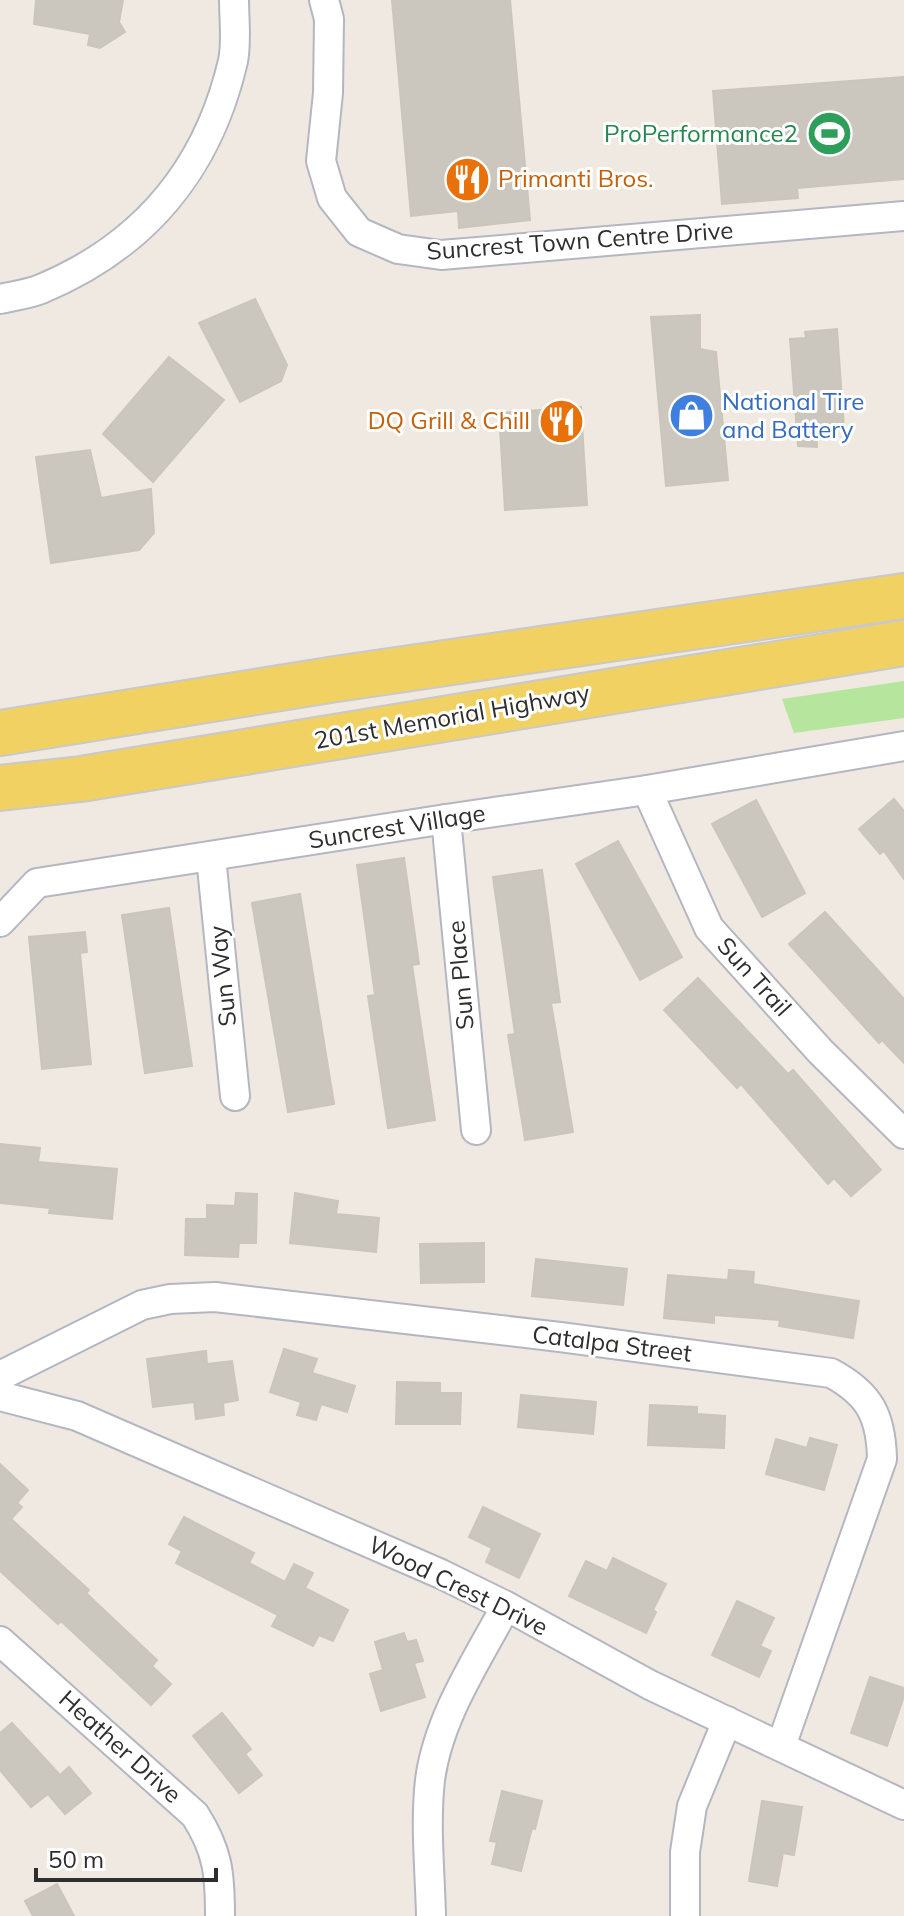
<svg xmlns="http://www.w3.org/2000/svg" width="904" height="1916" font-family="Mulish,sans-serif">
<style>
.green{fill:#b6e59e}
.building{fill:#cbc7bf;stroke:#cbc5ba;stroke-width:2}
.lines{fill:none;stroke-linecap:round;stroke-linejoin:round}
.street-casing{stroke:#b4b7c1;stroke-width:32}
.primary-casing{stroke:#c9c9c9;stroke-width:48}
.street{stroke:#fff;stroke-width:28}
.primary{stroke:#f2d163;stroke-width:44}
.labels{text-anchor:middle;stroke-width:6;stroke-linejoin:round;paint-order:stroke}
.leisure-label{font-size:24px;fill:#27864d;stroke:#fff;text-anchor:end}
.food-label{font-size:24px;fill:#c56008;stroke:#fff;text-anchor:start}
.street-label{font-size:24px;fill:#2e2e2e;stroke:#fff}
.shop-label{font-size:24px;fill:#366cbe;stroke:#fff;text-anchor:start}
</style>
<rect width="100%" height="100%" fill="#efe9e1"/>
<path class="green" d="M904,681v37l-110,15 -12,-34z"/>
<g class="building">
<path d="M36,0h87l-4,22 6,10 -25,16 -12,-3 2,-11 -56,-10z"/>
<path d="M392,0h118l20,220 -71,8 -1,-17 -47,5z"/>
<path d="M904,77v102l-107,9 1,10 -76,6 -9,-113z"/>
<path d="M255,299l32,66 -6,16 -41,21 -41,-79z"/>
<path d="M700,315v34l16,3 12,128 -62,6 -15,-169z"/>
<path d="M837,329l7,99 -28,2 1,17 -19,-1 -8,-107 16,-1 -1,-6z"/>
<path d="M169,357l55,43 -71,82 -50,-48z"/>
<path d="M581,407l6,98 -82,5 -6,-97z"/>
<path d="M90,450l11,48 50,-9 3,44 -15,17 -88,13 -15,-106z"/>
<path d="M894,799l10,12v68l-20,-28 -4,3 -21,-25z"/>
<path d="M756,800l49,93 -43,24 -50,-93z"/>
<path d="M618,841l64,116 -42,23 -64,-116z"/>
<path d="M404,858l15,106 -7,1 23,155 -47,8 -20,-132 7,-1 -18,-130z"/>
<path d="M542,870l18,132 -9,1 22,129 -48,8 -17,-105 7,-1 -22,-157z"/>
<path d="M300,894l34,210 -46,8 -36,-209z"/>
<path d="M169,908l23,158 -47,7 -23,-158z"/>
<path d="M825,912l79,87v64l-22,-23 -3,3 -90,-99z"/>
<path d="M85,932l2,20 -7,1 11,111 -49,5 -13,-132z"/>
<path d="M698,978l90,96 5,-4 88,100 -30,26 -17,-18 -6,6 -87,-100 -4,4 -73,-78z"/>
<path d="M0,1144l40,4 -2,14 79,7 -5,50 -63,-6 1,-5 -50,-5z"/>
<path d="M236,1193l21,1 -1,49h-17l-1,14 -53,-2 1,-36h21v-14l28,1z"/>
<path d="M295,1193l43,8 -2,13 43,4 -3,34 -86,-9z"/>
<path d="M484,1243v39l-63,1 -1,-39z"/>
<path d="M536,1259l91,10 -4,36 -91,-9z"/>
<path d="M729,1270l25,2 -1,12 106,17 -6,37 -74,-12 1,-6 -66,-5v8l-50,-5 4,-43 60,5z"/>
<path d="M284,1349l33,10 -5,14 43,13 -8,26 -26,-8 -5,16 -19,-5 4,-13 -31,-10z"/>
<path d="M206,1351l1,13 25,-3 6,39 -15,3 1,12 -28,4 -2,-17 -41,5 -6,-48z"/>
<path d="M397,1382l43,1v10h21l-1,31h-64z"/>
<path d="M521,1395l75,7 -3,32 -75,-7z"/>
<path d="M650,1405l47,2v7l28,2 -1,32 -76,-3z"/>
<path d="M810,1438l27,7 -13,45 -58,-16 10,-35 31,9z"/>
<path d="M0,1464l28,26 -11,13 5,4 -11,12 78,71 -3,3 71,67 -5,6 19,18 -20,21 -90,-84 -3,3 -58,-53z"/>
<path d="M483,1507l57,27 -21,44 -33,-16 6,-14 -23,-11z"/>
<path d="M184,1517l70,36 -5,10 36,19 9,-18 19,9 -8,15 43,22 -15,31 -14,-6 -6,11 -41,-20 6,-11 -102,-52 6,-12 -13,-7z"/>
<path d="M613,1558l53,26 -13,26 3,2 -10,21 -77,-37 17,-35 21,10z"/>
<path d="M737,1601l37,17 -14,28 11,5 -12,26 -47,-22z"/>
<path d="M404,1633l3,9 9,-2 7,21 -9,2 11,34 -44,14 -11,-37 13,-4 -8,-28z"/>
<path d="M870,1677l34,11v8l-17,50 -36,-13z"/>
<path d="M222,1713l29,36 -6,5 17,21 -23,18 -46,-57z"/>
<path d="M12,1723l48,52 9,-8 22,26 -26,21 -17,-20 -17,13 -31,-37v-37z"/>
<path d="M502,1791l40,10 -7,28 -3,-1 -11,43 -29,-7 5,-22 -7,-1z"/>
<path d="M762,1801l40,6 -8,48 -11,-2 -6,33 -28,-5z"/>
<path d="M57,1884l17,32h-41l-8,-15z"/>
</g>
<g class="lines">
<defs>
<g id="street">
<path d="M324,0l5,19 -1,74 -7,68 11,37 27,34 39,17 43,6 463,-39"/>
<path d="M0,299c13,-3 29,-5 41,-10 103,-43 167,-120 192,-228 4,-19 1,-42 1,-61"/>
<path d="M647,790l62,138 111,123 84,83"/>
<path d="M446,819l30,311"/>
<path d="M211,857l24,239"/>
<path d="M0,922l37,-39 409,-64 201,-29 257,-44"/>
<path d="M0,1376l142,-71 28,-6 45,-2 345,40 271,36c39,21 50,43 51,86l-101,287"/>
<path d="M0,1396l77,20 364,158 65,32 144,79 254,120"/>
<path d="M0,1641l195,174c23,36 25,59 25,101"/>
<path d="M431,1916c-1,-44 -6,-92 -1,-136 8,-62 47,-120 76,-174"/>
<path d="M685,1916v-64l7,-46 35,-85"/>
</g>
<g id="primary">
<path d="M0,733l336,-54 568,-83"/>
<path d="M0,788l81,-9 823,-136"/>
</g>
</defs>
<use href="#street" class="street-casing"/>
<use href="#primary" class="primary-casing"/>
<use href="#street" class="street"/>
<use href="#primary" class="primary"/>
</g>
<defs>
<symbol id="stadium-disc" viewBox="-11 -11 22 22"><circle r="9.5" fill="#2e9e5b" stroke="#fff"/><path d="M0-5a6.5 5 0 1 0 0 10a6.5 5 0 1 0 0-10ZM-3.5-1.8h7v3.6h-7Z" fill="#fff"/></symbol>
<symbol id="restaurant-disc" viewBox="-11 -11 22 22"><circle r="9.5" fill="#e8710a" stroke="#fff"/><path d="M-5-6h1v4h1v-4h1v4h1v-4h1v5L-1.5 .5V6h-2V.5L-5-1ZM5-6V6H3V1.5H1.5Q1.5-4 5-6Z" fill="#fff"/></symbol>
<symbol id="shop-disc" viewBox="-11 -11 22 22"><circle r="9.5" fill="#3f7fe0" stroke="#fff"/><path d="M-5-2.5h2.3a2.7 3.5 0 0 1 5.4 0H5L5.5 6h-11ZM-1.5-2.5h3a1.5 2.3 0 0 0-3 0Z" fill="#fff"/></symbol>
</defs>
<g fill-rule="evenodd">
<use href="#stadium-disc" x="804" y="108" width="51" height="51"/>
<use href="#restaurant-disc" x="442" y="154" width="51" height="51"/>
<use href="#shop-disc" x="666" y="390" width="51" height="51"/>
<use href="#restaurant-disc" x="536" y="396" width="51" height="51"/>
</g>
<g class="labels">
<g class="leisure-label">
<text x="798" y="142">ProPerformance2</text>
</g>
<g class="food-label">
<text x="498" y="187">Primanti Bros.</text>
<text x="530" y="429" text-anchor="end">DQ Grill &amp; Chill</text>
</g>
<g class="street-label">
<text transform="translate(580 241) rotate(-4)" y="8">Suncrest Town Centre Drive</text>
<text transform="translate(452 717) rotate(-10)" y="8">201st Memorial Highway</text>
<text transform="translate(397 827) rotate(-9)" y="8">Suncrest Village</text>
<text transform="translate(461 975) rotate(-95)" y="8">Sun Place</text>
<text transform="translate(223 976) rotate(-96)" y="8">Sun Way</text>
<text transform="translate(754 977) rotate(48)" y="8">Sun Trail</text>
<text transform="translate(612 1344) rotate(7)" y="8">Catalpa Street</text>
<text transform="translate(458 1586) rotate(26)" y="8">Wood Crest Drive</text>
<text transform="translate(120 1747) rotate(42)" y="8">Heather Drive</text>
</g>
<g class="shop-label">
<text x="722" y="410">National Tire<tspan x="722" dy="28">and Battery</tspan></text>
</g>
</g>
<path d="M36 1868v12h180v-12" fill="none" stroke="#2e2e2e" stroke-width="4"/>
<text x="48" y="1868" font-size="24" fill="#2e2e2e" stroke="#ffffff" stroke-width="6" paint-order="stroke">50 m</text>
</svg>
